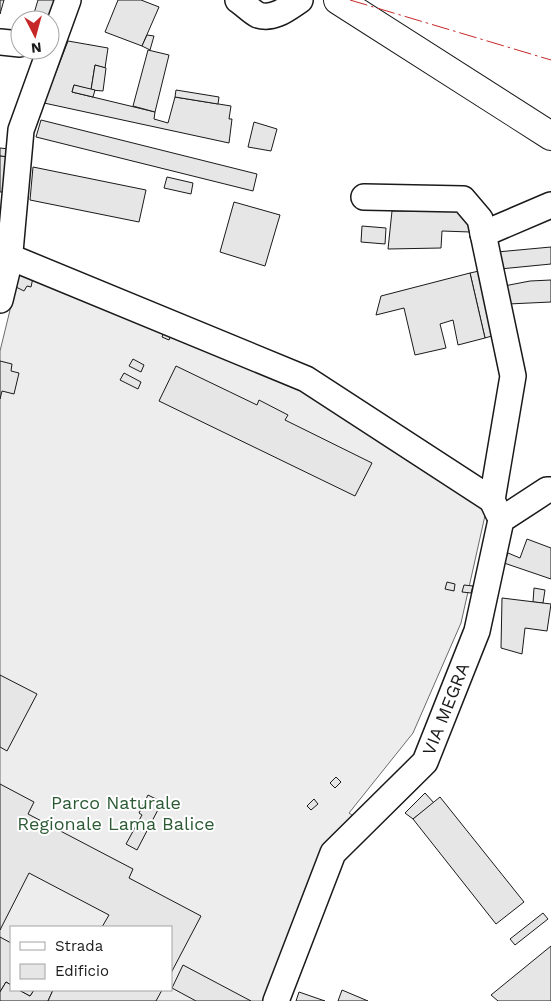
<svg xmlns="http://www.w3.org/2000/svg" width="551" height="1001" font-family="'Work Sans',sans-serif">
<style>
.built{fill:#ededed;stroke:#6a6a6a;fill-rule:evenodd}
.building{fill:#e6e6e6;stroke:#1a1a1a}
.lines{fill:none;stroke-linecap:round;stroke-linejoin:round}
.minor-casing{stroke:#1a1a1a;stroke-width:28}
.major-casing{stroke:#1a1a1a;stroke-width:30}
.minor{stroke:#fff;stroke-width:25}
.major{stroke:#fff;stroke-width:28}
.power{stroke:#c62828;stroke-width:1;stroke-dasharray:18 4 2.5 4;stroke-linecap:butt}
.labels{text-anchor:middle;stroke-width:4;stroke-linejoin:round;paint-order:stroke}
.street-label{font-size:18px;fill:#1a1a1a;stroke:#fff}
.park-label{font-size:18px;fill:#2b5a34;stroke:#fff}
</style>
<rect width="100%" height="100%" fill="#fff"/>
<path class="built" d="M20,269l279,118 187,124 -25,112 -48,110 -64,80 3,2 -71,186h-281v-650zM11,927h160v63h-160z"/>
<g class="building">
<path d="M0,0h4l-4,14z"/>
<path d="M38,0h21l-9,20h-18z"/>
<path d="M118,0h23l18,7 -17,39 -37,-14z"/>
<path d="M147,35l7,1 -4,14 -8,-4z"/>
<path d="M68,41l40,7 -3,20 -10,-3 -4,25 -17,-5 -2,7 83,20 -1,7 14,4 7,-26 56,9 -2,13h3l-3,24 -185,-40z"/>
<path d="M148,50l21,5 -14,57 -22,-6z"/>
<path d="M95,65l11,3 -3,23 -12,-1z"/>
<path d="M74,85l21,5 -2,7 -21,-5z"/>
<path d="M176,90l43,7 -1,7 -43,-7z"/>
<path d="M41,120l216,54 -4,17 -217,-54z"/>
<path d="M254,122l23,7 -6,22 -23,-4z"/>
<path d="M0,148l9,1 -1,8 -8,-1z"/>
<path d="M0,156l8,1 -4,35h-4z"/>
<path d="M33,167l113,23 -7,32 -109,-22z"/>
<path d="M167,177l26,6 -2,11 -27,-6z"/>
<path d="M234,202l46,13 -15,51 -45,-14z"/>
<path d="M392,211h69l7,11 2,10 -28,-1 -1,17 -53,1z"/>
<path d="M362,226l24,2 -1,16 -24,-2z"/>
<path d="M551,247v17l-51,5 -3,-17z"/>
<path d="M21,267l13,6 -3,14 -4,-1 -3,5 -8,-4z"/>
<path d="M479,271l16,64 -10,3 -15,-65z"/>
<path d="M470,273l15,65 -27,7 -5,-25 -13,4 6,24 -31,7 -11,-47 -28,7 5,-19z"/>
<path d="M551,280v22l-43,2 -4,-18 26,-5z"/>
<path d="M166,327l7,3 -4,10 -7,-3z"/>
<path d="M133,359l11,6 -3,7 -12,-6z"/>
<path d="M0,361l12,3 -1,7 8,2 -5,21 -12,-3 -2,8z"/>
<path d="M176,366l81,39 2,-5 29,15 -3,5 87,43 -17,33 -196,-95z"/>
<path d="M124,373l17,9 -3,7 -18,-9z"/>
<path d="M527,539l24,9v31l-47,-16 4,-10 12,5z"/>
<path d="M447,582l8,2 -1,7 -9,-2z"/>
<path d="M464,585l9,1 -2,7 -9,-1z"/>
<path d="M534,588l11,2 -2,13 -10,-1z"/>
<path d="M502,598l49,6 -4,27 -22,-3 -3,26 -21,-6z"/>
<path d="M0,675l37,19 -30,57 -7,-4z"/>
<path d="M336,777l5,5 -6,6 -5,-5z"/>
<path d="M0,784l34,18 -6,12 105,55 -4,9 72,38 -30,57v-46h-69l7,-12 -80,-42 -29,57z"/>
<path d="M425,793l9,10 -21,16 -8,-6z"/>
<path d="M148,795l14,7 -25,48 -11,-6 16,-29 -3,-2z"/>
<path d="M440,797l84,105 -28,22 -83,-105z"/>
<path d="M314,799l4,5 -7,6 -4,-4z"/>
<path d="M543,913l5,6 -33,26 -5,-6z"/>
<path d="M0,937l11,6v42l-5,-3 -6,10z"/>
<path d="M551,946v55h-53l-7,-6z"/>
<path d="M183,965l68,36h-55l-24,-13z"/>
<path d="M6,982l5,3v5h8l11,6 4,-6h19l-5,11h-48v-9z"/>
<path d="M19,990h15l-4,6z"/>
<path d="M52,990h110l-6,11h-108l5,-11z"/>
<path d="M342,990l26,11h-30z"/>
<path d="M299,992l26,9h-29z"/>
</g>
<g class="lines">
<defs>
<g id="minor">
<path d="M238,0c6,4 14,12 20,15 16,5 30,-7 42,-15"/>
<path d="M0,42l20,2"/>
<path d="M364,197l99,2 17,20 33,157 -21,124 6,13"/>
<path d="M483,234l68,-29"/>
<path d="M10,257l296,122 186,121"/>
<path d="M0,300l9,-37 12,-133 47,-130"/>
<path id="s1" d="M276,1001l57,-148 92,-91 52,-131 24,-111 46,-30h4"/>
</g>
<path id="major" d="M338,0l213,136"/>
</defs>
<use href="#minor" class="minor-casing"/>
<use href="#major" class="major-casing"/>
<use href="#minor" class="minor"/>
<use href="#major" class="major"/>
<path class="power" d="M350,0l201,60"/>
</g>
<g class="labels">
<g class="street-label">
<text dy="6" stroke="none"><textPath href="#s1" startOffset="345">VIA MEGRA</textPath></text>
</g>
<g class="park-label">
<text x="116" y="809">Parco Naturale<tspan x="116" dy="21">Regionale Lama Balice</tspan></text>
</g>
</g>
<rect x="10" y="926" width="162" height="65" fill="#ffffff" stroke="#a3a3a3"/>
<rect x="20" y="942" width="25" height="8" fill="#ffffff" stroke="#a3a3a3"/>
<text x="55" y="951" font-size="15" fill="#1a1a1a">Strada</text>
<rect x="20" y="964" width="25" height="15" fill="#e6e6e6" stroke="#a3a3a3"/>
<text x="55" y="976" font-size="15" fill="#1a1a1a">Edificio</text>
<g transform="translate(35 35) rotate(174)"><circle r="24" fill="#ffffff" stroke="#a3a3a3"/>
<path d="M0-4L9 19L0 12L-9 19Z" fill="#c62828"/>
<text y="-8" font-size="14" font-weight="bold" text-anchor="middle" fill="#1a1a1a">N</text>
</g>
</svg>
